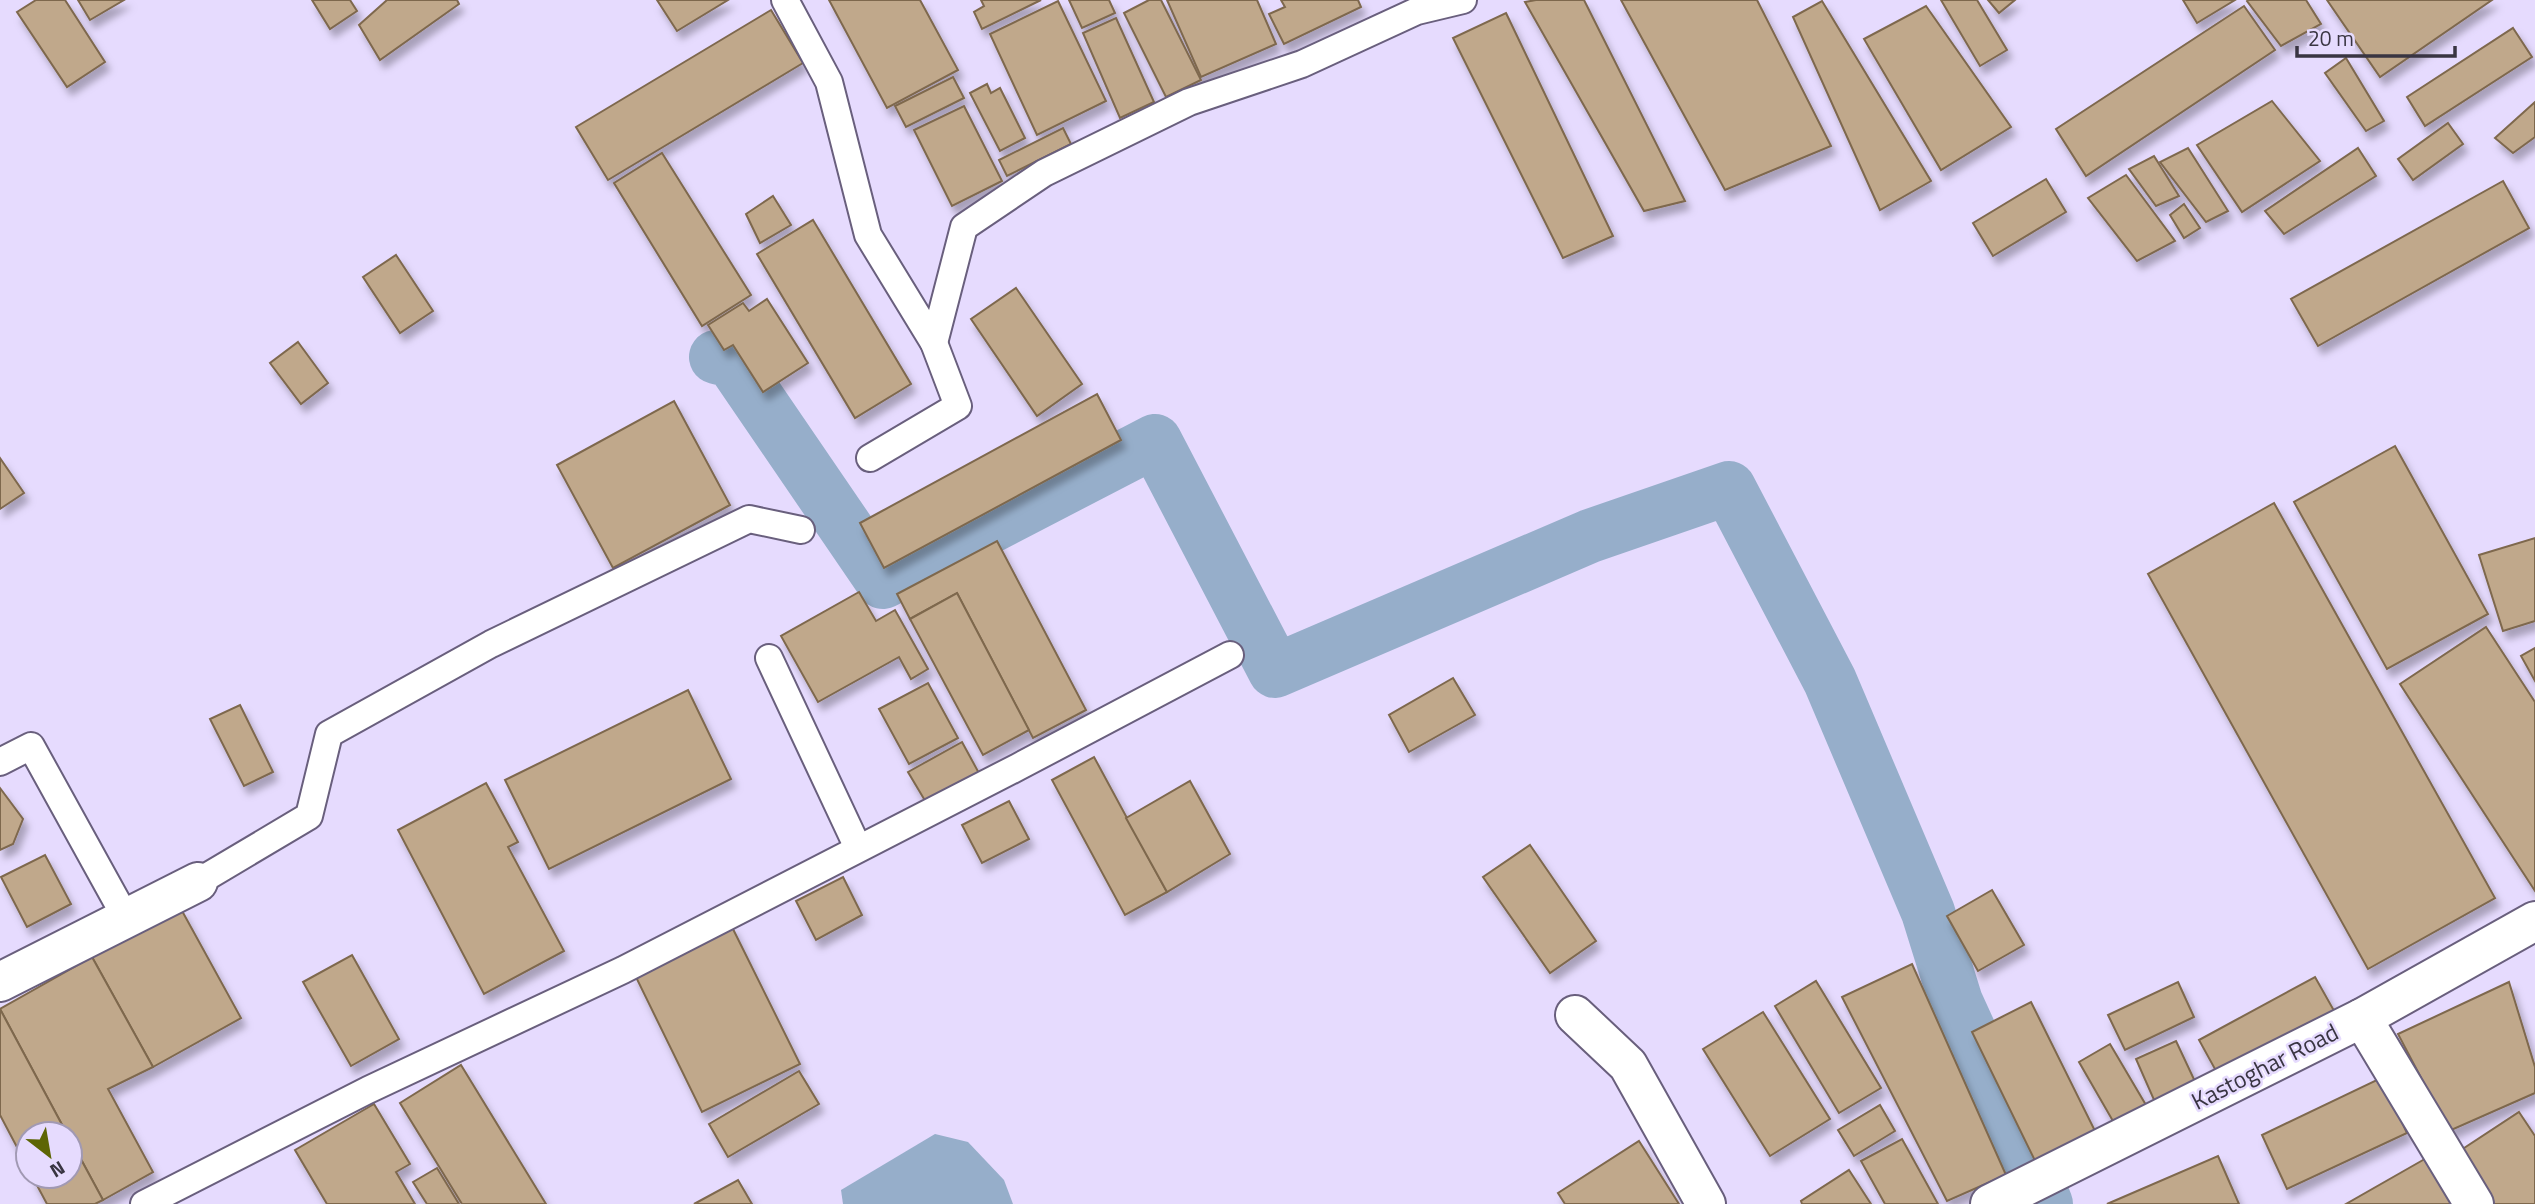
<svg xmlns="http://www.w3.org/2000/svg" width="2535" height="1204" font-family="'Titillium Web',sans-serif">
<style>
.water{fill:#96aeca}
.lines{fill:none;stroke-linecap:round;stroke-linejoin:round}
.canal{stroke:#96aeca;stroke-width:54}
.building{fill:#c0a88b;stroke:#7e684d;stroke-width:2;filter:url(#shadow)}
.lane-casing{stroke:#695f7d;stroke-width:30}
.street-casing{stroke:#695f7d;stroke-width:42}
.lane{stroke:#fff;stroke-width:26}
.street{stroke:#fff;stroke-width:38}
.labels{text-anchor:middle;stroke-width:5;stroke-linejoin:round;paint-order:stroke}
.street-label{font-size:24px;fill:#393542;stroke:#e6dbfe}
</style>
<defs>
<filter id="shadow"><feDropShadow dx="4.5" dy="8" stdDeviation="3.5" flood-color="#0004"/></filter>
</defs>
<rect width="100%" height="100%" fill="#e6dbfe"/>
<path class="water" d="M935,1134l33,8 36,38 9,24h-170l-2,-14z"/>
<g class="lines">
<path class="canal" d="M716,357l16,4 151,221 272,-141 120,230 315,-135 139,-48 101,193 98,231 28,90 74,162 16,40"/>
</g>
<g class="building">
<path d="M36,0h29l40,62 -38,25 -50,-75z"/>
<path d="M78,0h46l-34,20z"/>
<path d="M312,0h38l7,11 -27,18z"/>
<path d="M387,0h70l2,4 -79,56 -21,-35z"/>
<path d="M657,0h71l-51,31z"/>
<path d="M829,0h91l38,70 -71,38z"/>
<path d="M981,0h60l-59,29 -8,-17 10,-6z"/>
<path d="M1069,0h40l6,13 -33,15z"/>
<path d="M1149,0h12l40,80 -35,17 -42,-84z"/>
<path d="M1167,0h90l19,44 -75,33z"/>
<path d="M1281,0h77l3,7 -77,37 -15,-30 16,-7z"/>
<path d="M1536,0h48l101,201 -41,10 -119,-209z"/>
<path d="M1621,0h136l74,146 -106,44z"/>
<path d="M1941,0h36l30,50 -27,16z"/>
<path d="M1988,0h27l-16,13z"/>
<path d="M2183,0h52l-38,23z"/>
<path d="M2248,0h58l15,24 -40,22 -34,-45z"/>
<path d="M2327,0h165l-112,77z"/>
<path d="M1058,1l48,100 -69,34 -47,-101z"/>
<path d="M1822,1l109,180 -51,29 -87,-193z"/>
<path d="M1926,6l85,121 -70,43 -77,-131z"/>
<path d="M2244,6l31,44 -189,126 -30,-47z"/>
<path d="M771,10l32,53 -195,117 -32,-53z"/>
<path d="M1506,13l107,223 -50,22 -110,-220z"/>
<path d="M1116,18l38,84 -34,16 -37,-85z"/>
<path d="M2513,28l19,29 -107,69 -18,-29z"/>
<path d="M2346,58l38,63 -18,10 -41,-58z"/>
<path d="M953,77l11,21 -58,29 -11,-21z"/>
<path d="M987,84l4,9 9,-5 25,50 -25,13 -30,-58z"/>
<path d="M2272,101l48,60 -78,51 -45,-67z"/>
<path d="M2535,102v35l-22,16 -18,-15z"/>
<path d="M964,106l38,75 -50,25 -38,-76z"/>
<path d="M2448,123l15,21 -50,36 -15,-21z"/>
<path d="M1063,128l8,16 -64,32 -8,-16z"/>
<path d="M2188,148l40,63 -22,11 -46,-60z"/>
<path d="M2358,148l18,28 -92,58 -19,-23z"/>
<path d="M662,153l89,142 -49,31 -88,-143z"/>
<path d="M2154,156l25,40 -23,10 -27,-37z"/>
<path d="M2126,175l49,66 -38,20 -49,-63z"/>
<path d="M2046,179l20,33 -73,44 -20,-33z"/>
<path d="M2503,181l26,47 -211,118 -27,-47z"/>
<path d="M773,196l18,29 -31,18 -14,-29z"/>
<path d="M2184,204l16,24 -16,10 -14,-23z"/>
<path d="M813,220l98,164 -56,34 -98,-164z"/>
<path d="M396,255l37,56 -33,22 -37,-56z"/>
<path d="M1016,288l66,96 -45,32 -66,-97z"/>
<path d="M767,299l41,64 -45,29 -30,-47 -9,5 -16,-25 35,-22 6,8z"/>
<path d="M298,342l30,41 -27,21 -31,-41z"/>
<path d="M1097,394l24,46 -237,128 -24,-45z"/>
<path d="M674,401l56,104 -117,63 -56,-103z"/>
<path d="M2395,446l93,168 -101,55 -93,-167z"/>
<path d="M0,458l24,35 -24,16z"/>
<path d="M2274,503l221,395 -127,71 -220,-395z"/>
<path d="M2535,538v83l-32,10 -24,-76z"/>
<path d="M997,541l89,169 -53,28 -76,-145 -47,26 -13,-25z"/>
<path d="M859,592l17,29 19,-11 33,59 -17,10 -12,-22 -81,45 -37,-66z"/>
<path d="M957,593l72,137 -46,25 -73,-136z"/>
<path d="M2486,627l49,75v189l-135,-207z"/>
<path d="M2535,648v33l-14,-25z"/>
<path d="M1453,678l22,37 -66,37 -20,-37z"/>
<path d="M928,683l30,55 -49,26 -30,-55z"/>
<path d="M688,690l43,89 -182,90 -44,-89z"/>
<path d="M240,705l33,67 -29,14 -34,-67z"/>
<path d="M962,742l18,33 -53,29 -19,-32z"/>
<path d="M1094,757l73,135 -42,23 -73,-135z"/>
<path d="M1190,781l40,73 -63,38 -41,-74z"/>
<path d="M486,783l32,59 -10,5 56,104 -80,43 -86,-164z"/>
<path d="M0,788l23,31 -10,25 -13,6z"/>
<path d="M1009,801l20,38 -47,24 -20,-38z"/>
<path d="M1530,845l66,96 -46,32 -67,-96z"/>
<path d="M45,855l26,49 -44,23 -26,-50z"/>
<path d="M843,877l19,38 -46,25 -20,-39z"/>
<path d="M1992,890l32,55 -46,26 -31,-55z"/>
<path d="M181,909l60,109 -88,49 -61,-110z"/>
<path d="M731,925l69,139 -98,48 -68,-139z"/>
<path d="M352,955l47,84 -48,27 -48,-84z"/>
<path d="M92,957l61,110 -45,22 45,83 -50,28 -33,-61v-5h-3l-67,-125z"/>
<path d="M1912,964l94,211 -59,26 -105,-204z"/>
<path d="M2315,977l22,39 -116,64 -22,-40z"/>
<path d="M1816,981l65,107 -42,25 -64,-107z"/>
<path d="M2178,982l16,35 -69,33 -17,-35z"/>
<path d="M2509,982l26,85v26l-86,38 -51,-97z"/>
<path d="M2031,1002l70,141 -60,30 -69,-141z"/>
<path d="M0,1009l67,125h-39v34l-28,-53z"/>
<path d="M1763,1012l67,107 -60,37 -67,-107z"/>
<path d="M2176,1041l23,49 -41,19 -22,-50z"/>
<path d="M2110,1044l43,73 -32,18 -42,-73z"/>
<path d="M461,1065l85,139h-84l-62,-101z"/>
<path d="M799,1071l20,33 -91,53 -19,-33z"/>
<path d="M2381,1078l26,55 -120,56 -25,-54z"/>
<path d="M374,1104l36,60 -14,8 19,32h-88l-32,-54z"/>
<path d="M1880,1105l15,26 -41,25 -16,-26z"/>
<path d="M2519,1112l16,24v68h-48l-32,-50z"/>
<path d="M70,1139l33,61 -8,4h-48l-15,-28h38z"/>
<path d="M1902,1139l36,65h-53l-24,-43z"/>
<path d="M1639,1141l40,63h-114l-7,-11z"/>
<path d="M2218,1156l21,48h-132z"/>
<path d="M2430,1156l27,48h-111z"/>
<path d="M437,1168l22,36h-32l-14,-22z"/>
<path d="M1849,1170l22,34h-69l-1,-3z"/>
<path d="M738,1180l14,24h-58z"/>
</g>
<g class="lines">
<defs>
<g id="lane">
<path d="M785,0l44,82 39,153 66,108 24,63 -88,52"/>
<path d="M934,343l30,-116 80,-54 145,-71 113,-38 115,-53 46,-11"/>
<path d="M769,658l89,190"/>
<path d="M0,762l31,-16 95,172"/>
<path d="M198,882l111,-66 20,-82 162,-90 258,-125 52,11"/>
<path d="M144,1204l224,-114 255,-120 395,-203 212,-112"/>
</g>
<g id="street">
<path d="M0,982l198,-100"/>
<path d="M1575,1015l53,50 78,139"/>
<path d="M2362,1018l112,186"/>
<path d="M1990,1204l372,-186 173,-97"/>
</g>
</defs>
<use href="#lane" class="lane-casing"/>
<use href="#street" class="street-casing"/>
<use href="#lane" class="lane"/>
<use href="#street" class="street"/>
</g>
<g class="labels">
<g class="street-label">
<text transform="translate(2265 1067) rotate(-27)" y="8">Kastoghar Road</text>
</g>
</g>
<g transform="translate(49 1155) rotate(149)"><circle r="33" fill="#e6dbfe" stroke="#a199b3" stroke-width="2"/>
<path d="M0-5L12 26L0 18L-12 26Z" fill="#5d6504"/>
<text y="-10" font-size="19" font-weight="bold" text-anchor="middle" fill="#393542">N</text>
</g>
<path d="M2297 46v10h158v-10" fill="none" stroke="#393542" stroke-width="3.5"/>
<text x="2308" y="46" font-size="21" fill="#393542" stroke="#e6dbfe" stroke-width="5" paint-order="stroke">20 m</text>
</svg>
